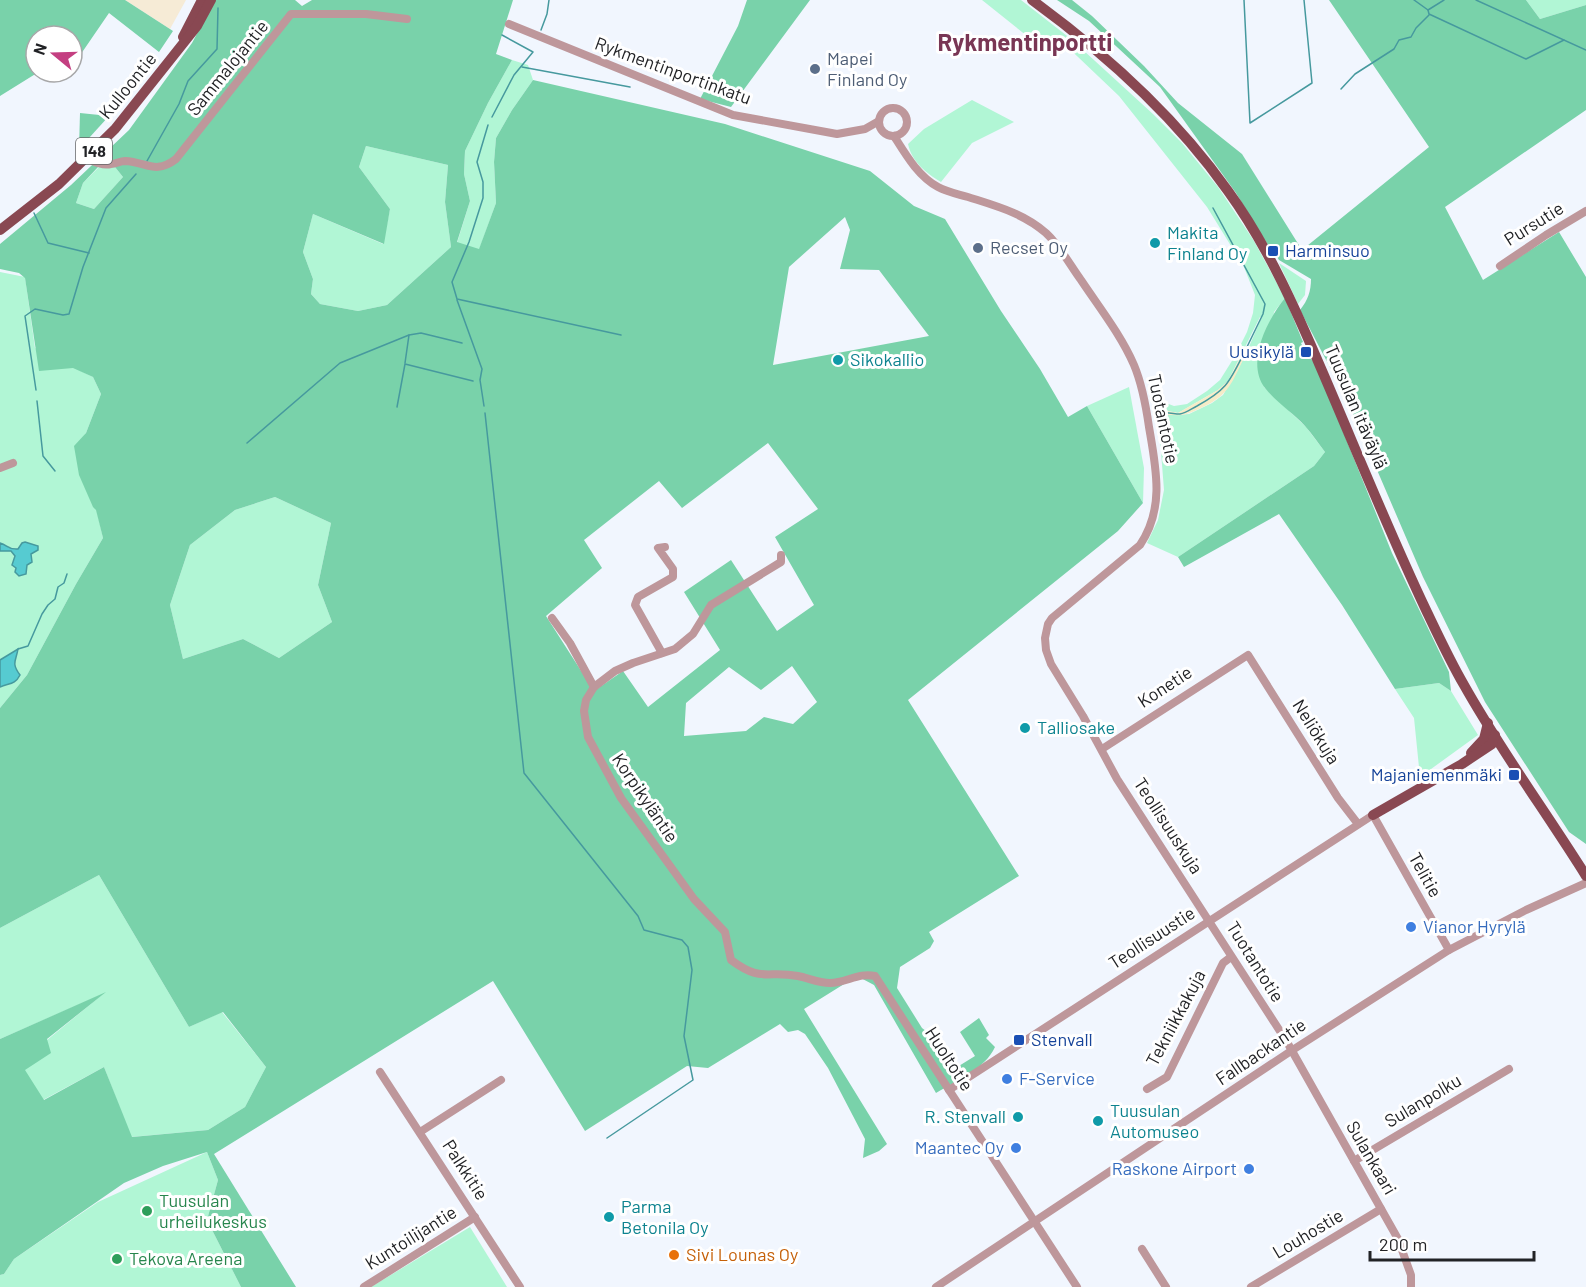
<svg xmlns="http://www.w3.org/2000/svg" width="1586" height="1287" font-family="Barlow,sans-serif">
<style>
.commercial{fill:#f6ebd6}
.green{fill:#b1f6d5}
.forest{fill:#79d2aa;fill-rule:evenodd}
.sand{fill:#f6ecc7}
.water{fill:#56cbd1;stroke:#46999e;stroke-width:1.5}
.lines{fill:none;stroke-linecap:round;stroke-linejoin:round}
.stream{stroke:#46999e;stroke-width:1.5}
.minor{stroke:#be979b;stroke-width:8}
.major{stroke:#894852;stroke-width:10}
.service-dot{fill:#5c6f8a;stroke:#fff;stroke-width:2}
.culture-dot{fill:#0f9aa8;stroke:#fff;stroke-width:2}
.transit-dot{fill:#1a4fb4;stroke:#fff;stroke-width:2}
.shop-dot{fill:#3f7fe0;stroke:#fff;stroke-width:2}
.leisure-dot{fill:#2e9e5b;stroke:#fff;stroke-width:2}
.food-dot{fill:#e8710a;stroke:#fff;stroke-width:2}
.labels{text-anchor:middle;stroke-width:6;stroke-linejoin:round;paint-order:stroke}
.shield{fill:#fff;stroke:#646567;stroke-width:1.5}
.shield-label{font-size:16px;font-weight:bold;fill:#222326}
.service-label{font-size:18px;fill:#4e5e75;stroke:#fff;text-anchor:start}
.street-label{font-size:18px;fill:#222326;stroke:#fff}
.culture-label{font-size:18px;fill:#0d838f;stroke:#fff;text-anchor:start}
.transit-label{font-size:18px;fill:#164399;stroke:#fff;text-anchor:start}
.shop-label{font-size:18px;fill:#366cbe;stroke:#fff;text-anchor:start}
.leisure-label{font-size:18px;fill:#27864d;stroke:#fff;text-anchor:start}
.food-label{font-size:18px;fill:#c56008;stroke:#fff;text-anchor:start}
.district-label{font-size:24px;font-weight:bold;fill:#793654;stroke:#fff}
</style>
<rect width="100%" height="100%" fill="#f1f6fe"/>
<path class="commercial" d="M125,0h61l-16,29z"/>
<g class="green">
<path d="M982,0h39l50,39 82,75 29,29 36,44 36,54 31,57 -11,14 -10,75 42,40 19,25 -11,14 -136,91 -31,-14 11,-23 6,-30 -6,-76 17,1 14,-1 23,-11 11,-8 21,-37 18,-41h-2l-32,64 -10,9 -40,23 -20,-4 -8,-12 24,9 13,-2 20,-13 13,-11 15,-24 12,-24 6,-19 2,-18 -11,-28 -37,-60 -88,-111 -62,-59 -15,11z"/>
<path d="M1526,0h60v5l-46,14z"/>
<path d="M512,60l16,5 5,15 -21,30 -16,28 -2,24 2,41 -17,47 -22,-7 13,-42 -6,-27 1,-23 23,-48z"/>
<path d="M972,100l42,22 -42,21 -31,39c-15,-9 -29,-20 -33,-38l16,-15z"/>
<path d="M366,146l82,19 -3,37 6,45 -64,58 -29,6 -38,-7 -9,-10 2,-15 -10,-27 10,-38 70,30 7,-35 -31,-42z"/>
<path d="M100,166l15,1 8,10 -29,32 -18,-6 7,-20z"/>
<path d="M1279,263l27,18 -1,14 -7,9z"/>
<path d="M0,272l25,5 10,71 58,29 8,17 -15,39 -5,7 22,98 -27,46 -49,91 -27,33z"/>
<path d="M1129,387l15,81 -1,35 -56,-97z"/>
<path d="M275,497l56,26 -13,62 14,37 -53,36 -36,-19 -60,20 -13,-54 20,-60 45,-35z"/>
<path d="M1439,683l12,8 27,44 -58,42 -6,-59 -19,-29z"/>
<path d="M99,875l90,152 33,-15 44,55 -21,40 -37,23 -77,7 -27,-70 -61,33 -19,-30 23,-30 56,-46 -103,45v-111z"/>
<path d="M207,1152l11,28 -11,40 34,67h-241v-12l4,-1 10,-15 84,-57z"/>
<path d="M470,1227l37,60h-136z"/>
</g>
<g class="forest">
<path d="M0,0h125l48,31 -14,21 -50,-39 -37,54v-31h-36v36h9l-8,1 -37,23z"/>
<path d="M215,0h80l7,6 10,-6h201l-17,54 16,6 -24,43 -23,48 -1,23 6,27 -13,41 22,7 17,-46 -2,-41 2,-24 16,-28 21,-30 192,44 145,47 44,35 31,13 56,92 39,58 28,48 19,-11 56,97 -25,28 -210,169 111,176 -90,56 5,9 -4,7 -30,19 -3,21 25,40 9,7 23,34 21,-13 -15,-24 19,-14 10,17 -3,3 9,9c-10,22 -39,34 -59,46l-62,-108 -17,-9 -53,33 83,135 -8,7 -16,7 2,-19 -37,-71 -23,-34 -7,-4 -10,2 -8,-8 -72,44 -21,-2 -102,65 -92,-150 -279,173 82,133h-55l-34,-67 11,-40 -11,-28 -44,14 -39,17 -110,76 -10,15 -4,1v-236l106,-47 -59,47 4,14 -26,17 19,30 60,-33 28,70 76,-7 37,-23 21,-40 -43,-55 -34,15 -90,-152 -99,53v-220l27,-33 49,-91 27,-46 -7,-28 -3,-3 -14,-32 -5,-29 12,-13 15,-39 -8,-17 -20,-9 -34,3 -14,-93 -6,-5 -19,-4v-25l71,-59 58,-55 63,-87zM366,146l82,19 -3,37 6,45 -64,58 -29,6 -38,-7 -9,-10 2,-15 -10,-27 10,-38 71,30 6,-35 -31,-42zM99,166l16,1 8,10 -29,32 -18,-6 7,-20zM845,217l5,13 -10,39 39,1 50,66 -156,29 16,-98zM768,443l50,66 -43,28 39,68 -37,26 -46,-71 -47,32 36,58 -72,57 -25,-36 -29,20 -48,-75 56,-48 -18,-28 75,-59 23,27zM275,497l56,26 -13,62 14,37 -53,36 -36,-19 -60,20 -13,-54 20,-60 45,-35zM792,666l25,36 -24,22 -29,-7 -18,14 -62,5 2,-33 43,-36 32,23z"/>
<path d="M747,0h63l-79,107 -31,-8 38,-73z"/>
<path d="M1057,0h15l20,16 52,50 34,37 64,51 60,96 127,-103 -100,-147h197l14,19 46,-14v105l-141,97 38,73 76,-48 27,45v567l-17,-12 -84,-130 -62,-125 -76,-177 -47,-90c8,-10 11,-19 11,-31l-32,-19 -6,-10h-2l-35,-57 -76,-106 -71,-66z"/>
<path d="M80,113l29,3 -30,33z"/>
<path d="M1285,298l18,44 -2,1 6,13h2l8,11 75,186 57,119 2,19 -12,-8 -44,6 -53,-84 -63,-91 -95,53 -6,-10 136,-91 11,-14c-6,-8 -13,-18 -20,-26 -12,-13 -29,-24 -40,-38 -20,-26 3,-69 20,-90z"/>
</g>
<path class="sand" d="M1242,354l3,1 -1,3c-12,24 -15,37 -41,49 -7,3 -13,7 -22,8 -8,1 -15,-1 -23,-1v-5l20,4 40,-23 10,-9z"/>
<g class="water">
<path d="M25,542l13,4v4l-7,4 1,8 -5,3 -1,9 -7,2 -4,-4 1,-4 -4,-3 3,-9 -4,-5h-11v-8c8,2 7,7 18,6l4,-6z"/>
<path d="M18,649c-2,12 -7,14 2,26 -5,10 -11,8 -20,12v-27z"/>
</g>
<g class="lines">
<g class="stream">
<path d="M1244,0l6,123 62,-40 -8,-83"/>
<path d="M1414,0l14,10 1,4 97,45 38,-19"/>
<path d="M1476,0l110,50"/>
<path d="M1428,10l16,-10"/>
<path d="M541,30l6,-16 2,-14"/>
<path d="M522,67l108,20"/>
<path d="M1341,89l14,-15 39,-25 5,-9 12,-3 5,-9 13,-13"/>
<path d="M492,117l22,-42 19,-23 -31,-17"/>
<path d="M488,125l-11,37 6,20v16l-14,44 -17,40 5,17 164,36"/>
<path d="M147,161l32,-57 9,-23 29,-32 1,-41"/>
<path d="M1213,208l52,96 -2,10 -18,37"/>
<path d="M34,213l14,30 41,10"/>
<path d="M457,300l25,69 -2,11 4,26"/>
<path d="M405,363l4,-28"/>
<path d="M36,390l-11,-74 10,-7 28,6 6,-1 14,-47 23,-59 30,-34"/>
<path d="M37,401l6,55 12,15"/>
<path d="M397,407l8,-43 68,17"/>
<path d="M1156,411c8,1 16,3 24,3 6,-1 11,-5 17,-8 29,-16 32,-23 46,-51"/>
<path d="M485,413l39,360 114,143 6,14 38,10 6,7 4,23 -8,66 9,44 -86,58"/>
<path d="M247,443l93,-80 69,-28 12,-2 41,10"/>
<path d="M18,649l10,-3 14,-32 6,-9 7,-6 3,-12 6,-4 3,-9"/>
</g>
<g class="minor">
<path d="M509,24l224,91 104,19 28,-5 14,-8"/>
<circle cx="893" cy="122" r="14"/>
<path d="M894,136c12,19 24,40 44,51 9,5 20,7 30,10 28,9 55,16 78,36 14,13 24,32 35,47 18,27 40,55 53,85 8,19 12,41 15,62 7,41 16,81 -9,118l-88,73 -4,6 -3,14 1,12 5,14 32,52 34,63 170,263 111,197 13,36v12"/>
<path d="M87,158c8,4 15,8 24,6 5,0 9,-3 14,-3 22,1 30,14 51,-2l115,-145h75l41,5"/>
<path d="M1500,266l46,-31 40,-24"/>
<path d="M0,468l13,-5"/>
<path d="M781,555v7l-70,43 -18,29 -18,15 -42,14 -18,8 -21,16 -8,13 -2,11 4,26 33,61 73,101 31,33 6,28c31,23 35,10 67,16 10,2 21,7 32,7 16,0 29,-11 45,-7l202,311"/>
<path d="M552,618l18,25 24,44"/>
<path d="M662,653l-27,-48 3,-8 35,-20v-8l-15,-21 7,-1"/>
<path d="M1102,749l146,-94 90,143 20,26"/>
<path d="M380,1072l140,215"/>
<path d="M1147,1089l20,-12 56,-114 8,-6"/>
<path d="M949,1090l424,-275 76,135"/>
<path d="M420,1132l81,-52"/>
<path d="M1354,1161l155,-92"/>
<path d="M1142,1249l24,38"/>
<path d="M364,1287l111,-70"/>
<path d="M936,1287l355,-236 158,-101 77,-40 60,-27"/>
<path d="M1251,1287l130,-78"/>
</g>
<g class="major">
<path d="M1032,0c74,54 143,116 196,191 40,55 68,119 95,182 34,79 66,159 103,237 12,25 24,51 38,75 37,66 82,127 122,191"/>
<path d="M183,37l19,-37"/>
<path d="M0,230l59,-46 56,-55 82,-103 14,-26"/>
<path d="M1471,753l13,-14 4,-16"/>
<path d="M1373,815l89,-51 30,-20 3,-9"/>
</g>
</g>
<g class="service-dot">
<circle cx="815" cy="69" r="6"/>
<circle cx="978" cy="248" r="6"/>
</g>
<g class="culture-dot">
<circle cx="1155" cy="243" r="6"/>
<circle cx="838" cy="360" r="6"/>
<circle cx="1025" cy="728" r="6"/>
<circle cx="1018" cy="1117" r="6"/>
<circle cx="1098" cy="1121" r="6"/>
<circle cx="609" cy="1217" r="6"/>
</g>
<g class="transit-dot">
<rect x="1267" y="245" width="12" height="12" rx="3"/>
<rect x="1300" y="346" width="12" height="12" rx="3"/>
<rect x="1508" y="769" width="12" height="12" rx="3"/>
<rect x="1013" y="1034" width="12" height="12" rx="3"/>
</g>
<g class="shop-dot">
<circle cx="1411" cy="927" r="6"/>
<circle cx="1007" cy="1079" r="6"/>
<circle cx="1016" cy="1148" r="6"/>
<circle cx="1249" cy="1169" r="6"/>
</g>
<g class="leisure-dot">
<circle cx="147" cy="1211" r="6"/>
<circle cx="117" cy="1259" r="6"/>
</g>
<circle class="food-dot" cx="674" cy="1255" r="6"/>
<g class="labels">
<rect class="shield" x="76" y="138" width="36" height="26" rx="4.5"/>
<g class="shield-label">
<text x="94" y="157">148</text>
</g>
<g class="service-label">
<text x="827" y="65">Mapei<tspan x="827" dy="21">Finland Oy</tspan></text>
<text x="990" y="254">Recset Oy</text>
</g>
<g class="street-label">
<text transform="translate(228 68) rotate(-51)" y="6">Sammalojantie</text>
<text transform="translate(673 71) rotate(20)" y="6">Rykmentinportinkatu</text>
<text transform="translate(128 86) rotate(-51)" y="6">Kulloontie</text>
<text transform="translate(1534 224) rotate(-32)" y="6">Pursutie</text>
<text transform="translate(1356 407) rotate(67)" y="6">Tuusulan itäväylä</text>
<text transform="translate(1163 419) rotate(78)" y="6">Tuotantotie</text>
<text transform="translate(1165 687) rotate(-33)" y="6">Konetie</text>
<text transform="translate(1316 732) rotate(58)" y="6">Neliökuja</text>
<text transform="translate(645 798) rotate(56)" y="6">Korpikyläntie</text>
<text transform="translate(1168 826) rotate(57)" y="6">Teollisuuskuja</text>
<text transform="translate(1425 875) rotate(61)" y="6">Telitie</text>
<text transform="translate(1152 938) rotate(-33)" y="6">Teollisuustie</text>
<text transform="translate(1255 962) rotate(58)" y="6">Tuotantotie</text>
<text transform="translate(1176 1018) rotate(-62)" y="6">Tekniikkakuja</text>
<text transform="translate(1261 1052) rotate(-34)" y="6">Fallbackantie</text>
<text transform="translate(949 1059) rotate(57)" y="6">Huoltotie</text>
<text transform="translate(1423 1101) rotate(-31)" y="6">Sulanpolku</text>
<text transform="translate(1371 1158) rotate(60)" y="6">Sulankaari</text>
<text transform="translate(465 1170) rotate(57)" y="6">Palkkitie</text>
<text transform="translate(1308 1234) rotate(-31)" y="6">Louhostie</text>
<text transform="translate(411 1238) rotate(-32)" y="6">Kuntoilijantie</text>
</g>
<g class="culture-label">
<text x="1167" y="239">Makita<tspan x="1167" dy="21">Finland Oy</tspan></text>
<text x="850" y="366">Sikokallio</text>
<text x="1037" y="734">Talliosake</text>
<text x="1110" y="1117">Tuusulan<tspan x="1110" dy="21">Automuseo</tspan></text>
<text x="1006" y="1123" text-anchor="end">R. Stenvall</text>
<text x="621" y="1213">Parma<tspan x="621" dy="21">Betonila Oy</tspan></text>
</g>
<g class="transit-label">
<text x="1285" y="257">Harminsuo</text>
<text x="1294" y="358" text-anchor="end">Uusikylä</text>
<text x="1502" y="781" text-anchor="end">Majaniemenmäki</text>
<text x="1031" y="1046">Stenvall</text>
</g>
<g class="shop-label">
<text x="1423" y="933">Vianor Hyrylä</text>
<text x="1019" y="1085">F-Service</text>
<text x="1004" y="1154" text-anchor="end">Maantec Oy</text>
<text x="1237" y="1175" text-anchor="end">Raskone Airport</text>
</g>
<g class="leisure-label">
<text x="159" y="1207">Tuusulan<tspan x="159" dy="21">urheilukeskus</tspan></text>
<text x="129" y="1265">Tekova Areena</text>
</g>
<g class="food-label">
<text x="686" y="1261">Sivi Lounas Oy</text>
</g>
<g class="district-label">
<text x="1025" y="51">Rykmentinportti</text>
</g>
</g>
<g transform="translate(54 54) rotate(289)"><circle r="28" fill="#ffffff" stroke="#a7a7a8" stroke-width="1.5"/>
<path d="M0-4.5L10 22L0 15L-10 22Z" fill="#c43f81"/>
<text y="-9" font-size="16" font-weight="bold" text-anchor="middle" fill="#222326">N</text>
</g>
<path d="M1370 1251v9h164v-9" fill="none" stroke="#222326" stroke-width="3"/>
<text x="1379" y="1251" font-size="18" fill="#222326" stroke="#ffffff" stroke-width="4.5" paint-order="stroke">200 m</text>
</svg>
